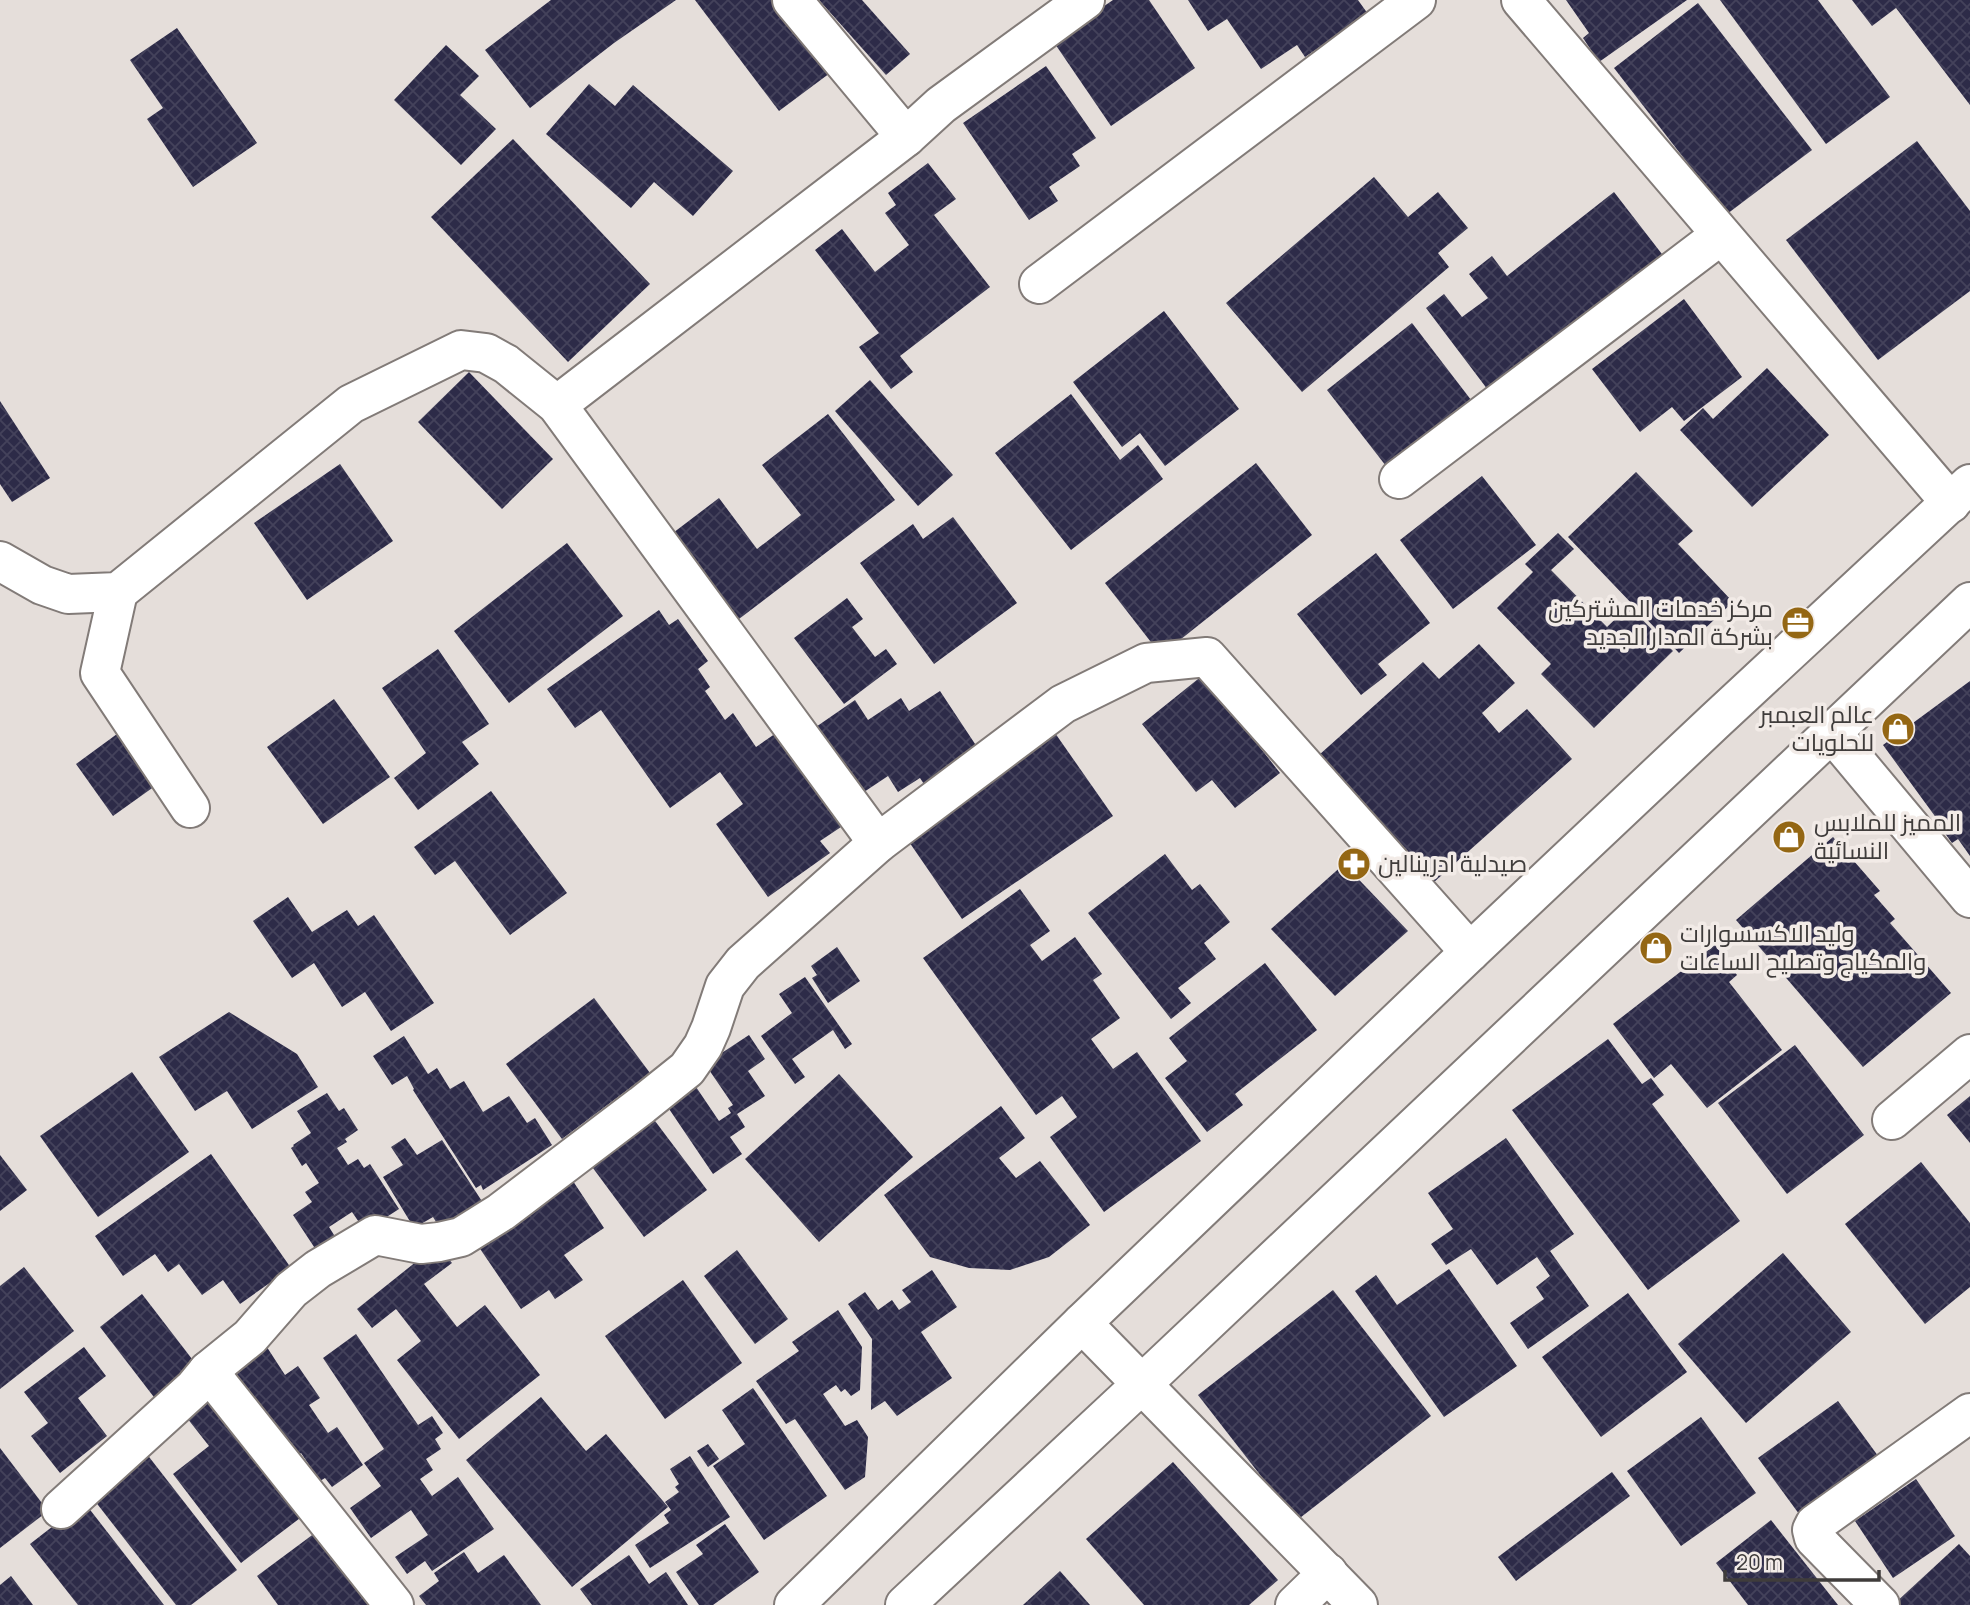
<svg xmlns="http://www.w3.org/2000/svg" width="1970" height="1605" font-family="Manrope,Cairo,sans-serif">
<style>
.building{fill:url(#building-cross-hatch)}
.lines{fill:none;stroke-linecap:round;stroke-linejoin:round}
.street-casing{stroke:#827b78;stroke-width:42}
.secondary-casing{stroke:#827b78;stroke-width:42}
.street{stroke:#fff;stroke-width:38}
.secondary{stroke:#fff;stroke-width:38}
.labels{text-anchor:middle;stroke-width:7;stroke-linejoin:round;paint-order:stroke}
.poi-label{font-size:24px;fill:#3f3c3b;stroke:#f2ebe7;text-anchor:start}
</style>
<defs>
<pattern id="building-cross-hatch" width="8" height="8" patternUnits="userSpaceOnUse" patternTransform="scale(1.75)"><rect width="8" height="8" fill="#2d2b48"/><path d="M0 0l8 8M0 8l8-8" fill="none" stroke="#44425b"/></pattern>
</defs>
<rect width="100%" height="100%" fill="#e5deda"/>
<g class="building">
<path d="M551,0h125l-62,43 -84,65 -45,-58z"/>
<path d="M695,0h79l56,73 -51,38z"/>
<path d="M819,0h43l48,54 -24,21z"/>
<path d="M1113,0h36l46,68 -84,58 -58,-85z"/>
<path d="M1188,0h170l10,14 -63,43 -8,-12 -36,24 -34,-50 -19,12z"/>
<path d="M1566,0h121l-88,62 -16,-24 6,-5z"/>
<path d="M1720,0h98l72,97 -64,47z"/>
<path d="M1852,0h118v105l-74,-97 -24,18z"/>
<path d="M1698,3l114,147 -85,64 -113,-146z"/>
<path d="M177,28l80,115 -64,44 -46,-68 16,-11 -33,-48z"/>
<path d="M446,45l33,31 -19,19 36,34 -35,36 -67,-65z"/>
<path d="M1046,66l50,72 -24,16 8,12 -31,21 9,14 -29,19 -66,-97z"/>
<path d="M589,84l26,22 18,-21 100,86 -40,45 -39,-34 -23,26 -85,-74z"/>
<path d="M513,139l137,145 -82,78 -137,-145z"/>
<path d="M1917,141l53,70v80l-92,69 -92,-120z"/>
<path d="M928,163l28,36 -22,16 56,72 -90,69 13,16 -22,17 -32,-42 20,-14 -64,-83 27,-21 33,43 34,-27 -24,-32 11,-8 -8,-12z"/>
<path d="M1374,177l34,40 30,-25 30,36 -30,25 11,14 -147,125 -76,-89z"/>
<path d="M1614,192l51,66 -174,136 -65,-86 18,-14 18,23 26,-19 -19,-24 23,-18 15,20z"/>
<path d="M1684,299l58,78 -58,44 -12,-14 -32,25 -48,-63z"/>
<path d="M1164,311l75,98 -74,57 -25,-33 -18,14 -49,-65z"/>
<path d="M1412,323l66,86 -85,66 -66,-85z"/>
<path d="M1767,368l62,67 -77,72 -72,-77 23,-22 10,11z"/>
<path d="M469,372l84,87 -51,50 -84,-87z"/>
<path d="M870,380l83,95 -35,31 -83,-95z"/>
<path d="M1071,394l49,66 18,-15 25,34 -92,71 -76,-97z"/>
<path d="M0,401l50,77 -38,24 -12,-18z"/>
<path d="M828,414l67,86 -160,122 -66,-86 50,-38 38,51 44,-34 -39,-50z"/>
<path d="M1256,463l56,72 -151,120 -56,-72z"/>
<path d="M340,464l53,77 -86,59 -53,-77z"/>
<path d="M1636,472l57,59 -15,13 55,58 -54,51 -111,-116z"/>
<path d="M1482,476l54,69 -83,64 -53,-69z"/>
<path d="M953,517l64,86 -83,61 -74,-101 53,-39 10,15z"/>
<path d="M1558,533l16,16 -23,21 56,57 22,-21 44,45 -79,77 -53,-54 10,-10 -54,-56 36,-36 -8,-8z"/>
<path d="M567,543l56,73 -114,87 -55,-72z"/>
<path d="M1376,553l54,70 -52,41 9,11 -26,20 -64,-81z"/>
<path d="M847,598l16,21 -11,8 23,30 11,-8 11,15 -53,40 -50,-66z"/>
<path d="M659,610l10,15 9,-6 30,42 -10,8 12,18 -5,4 20,29 8,-7 23,34 29,-20 34,68 22,32 -21,14 10,12 -62,44 -52,-73 27,-20 -23,-32 -50,36 -69,-98 -26,18 -28,-39z"/>
<path d="M1479,644l36,39 -33,30 17,20 28,-24 45,50 -139,124 -114,-128 104,-93 16,17z"/>
<path d="M438,649l51,75 -27,18 17,22 -61,46 -24,-32 32,-25 -44,-65z"/>
<path d="M1203,675l77,98 -45,35 -23,-28 -16,12 -54,-68z"/>
<path d="M1970,681v175l-12,-17 -6,4 -8,-11 -11,7 -9,-11 13,-9 -54,-74z"/>
<path d="M940,691l43,65 -54,36 -9,-14 -22,14 -10,-16 -30,20 -45,-67 42,-29 13,20 33,-22 8,13z"/>
<path d="M334,699l56,78 -67,47 -56,-77z"/>
<path d="M1055,733l58,83 -151,103 -57,-83z"/>
<path d="M117,734l38,52 -42,30 -37,-52z"/>
<path d="M491,791l76,102 -57,42 -55,-74 -20,14 -21,-28z"/>
<path d="M1833,837l47,54 -6,4 21,24 -5,4 61,70 -88,74 -127,-147z"/>
<path d="M1165,854l27,36 8,-6 30,38 -26,21 12,16 -38,29 13,15 -20,16 -83,-106z"/>
<path d="M1344,864l64,67 -73,65 -64,-67z"/>
<path d="M1020,889l30,42 -20,14 12,16 33,-24 27,37 -9,6 27,38 -29,21 22,30 24,-17 64,89 -97,71 -54,-75 27,-20 -15,-21 -26,19 -113,-157z"/>
<path d="M288,897l24,35 35,-22 11,16 16,-11 60,88 -43,28 -26,-39 -23,15 -28,-44 -22,15 -39,-57z"/>
<path d="M1715,945l22,30 -8,7 53,68 -75,58 -36,-44 -17,14 -41,-54z"/>
<path d="M837,947l23,34 -32,22 -16,-25 5,-3 -6,-9z"/>
<path d="M1265,963l52,67 -82,64 8,11 -36,27 -42,-54 22,-17 -18,-23z"/>
<path d="M805,977l47,67 -7,5 -12,-19 -41,29 13,18 -10,7 -34,-48 31,-23 -13,-19z"/>
<path d="M594,998l56,75 -88,66 -56,-75z"/>
<path d="M229,1012l68,42 21,33 -66,42 -25,-38 -32,20 -36,-54z"/>
<path d="M749,1035l16,24 -17,12 17,25 -28,18 8,13 -15,10 12,17 -29,20 -50,-74 29,-19 27,40 12,-8 -3,-5 5,-3 -28,-41z"/>
<path d="M404,1036l24,38 9,-6 13,21 14,-8 19,31 26,-16 18,27 8,-5 17,27 -69,45 -2,-5 -5,3 -63,-98 1,-1 -7,-13 -15,9 -19,-29z"/>
<path d="M1608,1039l34,45 9,-6 13,17 -12,9 88,117 -92,69 -136,-180z"/>
<path d="M1795,1045l69,90 -77,59 -69,-91z"/>
<path d="M132,1072l57,80 -91,65 -58,-81z"/>
<path d="M839,1074l74,83 -94,85 -74,-83z"/>
<path d="M327,1093l12,18 5,-3 14,22 -13,9 2,3 -10,6 11,17 10,-6 6,9 6,-4 29,45 -34,22 -13,-19 -23,15 12,19 -19,13 -29,-44 19,-13 -7,-10 14,-9 -13,-20 -4,3 -11,-18 3,-2 -1,-1 18,-12 -14,-22z"/>
<path d="M1970,1096v47l-23,-28z"/>
<path d="M1001,1106l24,32 -26,20 17,20 24,-17 50,64 -41,32 -39,13 -41,-2 -39,-11 -46,-62z"/>
<path d="M649,1113l58,77 -63,47 -57,-77z"/>
<path d="M405,1138l12,17 25,-15 47,72 -42,27 -14,-22 -19,11 -31,-51 20,-12 -12,-18z"/>
<path d="M1506,1138l68,96 -24,17 39,55 -61,43 -18,-26 34,-24 -8,-12 14,-11 -13,-19 -40,28 -26,-36 -25,16 -15,-21 22,-15 -25,-36z"/>
<path d="M211,1154l80,114 -51,36 -17,-24 -21,15 -23,-31 -11,8 -13,-18 -32,22 -28,-40z"/>
<path d="M0,1155l27,35 -27,21z"/>
<path d="M1921,1162l49,61v64l-45,37 -80,-100z"/>
<path d="M567,1172l37,56 -40,27 19,25 -28,19 -6,-9 -28,19 -49,-72z"/>
<path d="M437,1245l15,18 -28,21 33,43 28,-22 55,70 -81,64 -62,-79 24,-19 -25,-32 -24,19 -15,-19z"/>
<path d="M737,1250l51,69 -33,25 -51,-68z"/>
<path d="M1783,1253l68,79 -105,91 -68,-79z"/>
<path d="M24,1267l50,64 -74,58v-103z"/>
<path d="M1449,1269l68,97 -73,51 -89,-126 21,-16 21,30z"/>
<path d="M932,1270l25,37 -36,25 31,46 -55,38 -12,-15 -14,9 1,-71 -24,-35 17,-12 13,18 14,-10 7,10 12,-8 -9,-12z"/>
<path d="M683,1280l59,83 -77,56 -60,-83z"/>
<path d="M1333,1290l98,126 -135,105 -98,-126z"/>
<path d="M1628,1293l59,79 -86,65 -59,-80z"/>
<path d="M142,1294l60,78 -42,33 -60,-78z"/>
<path d="M838,1310l24,37 -2,43 -9,6 -6,-7 -4,3 -5,-7 -13,9 22,32 12,-6 11,17 -3,40 -20,13 -50,-71 -9,5 -30,-43 43,-30 -7,-9z"/>
<path d="M356,1334l62,91 14,-9 11,17 -8,6 6,10 -15,10 7,11 -13,9 12,17 26,-19 36,52 -62,42 -7,-10 -18,13 -12,-17 33,-22 -17,-25 -40,28 -21,-30 31,-22 -17,-23 20,-14 -61,-91z"/>
<path d="M261,1338l24,37 13,-9 22,32 -11,7 19,28 9,-6 26,38 -31,22 -7,-9 -5,3 -19,-28 -7,5 -78,-90z"/>
<path d="M84,1347l22,29 -28,22 29,38 -47,37 -29,-37 17,-13 -24,-31z"/>
<path d="M753,1388l74,108 -63,44 -51,-74 32,-22 -23,-34z"/>
<path d="M218,1395l90,117 -67,51 -68,-89 36,-28 -22,-28z"/>
<path d="M541,1397l45,54 20,-17 62,73 -96,80 -106,-127z"/>
<path d="M1838,1401l43,59 -79,58 -44,-60z"/>
<path d="M1701,1417l55,76 -75,53 -54,-75z"/>
<path d="M708,1444l11,15 -11,8 -11,-16z"/>
<path d="M0,1448l48,63 -48,37z"/>
<path d="M146,1453l91,117 -46,35h-15l-85,-109z"/>
<path d="M690,1456l40,61 -80,51 -15,-23 34,-22 -5,-8 7,-5 -6,-8 14,-10 -4,-5 4,-3 -9,-15z"/>
<path d="M1173,1462l105,118 -29,25h-105l-58,-66z"/>
<path d="M1612,1472l18,24 -114,85 -18,-24z"/>
<path d="M1916,1479l39,57 -62,42 -38,-57z"/>
<path d="M84,1502l80,103h-86l-48,-61z"/>
<path d="M1771,1520l67,85h-90l-32,-42z"/>
<path d="M725,1524l34,48 -46,33h-14l-23,-33 27,-18 -7,-9z"/>
<path d="M319,1530l56,75h-97l-21,-29z"/>
<path d="M1959,1544l11,12v49h-77z"/>
<path d="M464,1552l14,21 26,-18 37,50h-115l-7,-9 20,-15 -5,-8z"/>
<path d="M629,1555l20,29 17,-12 22,33h-96l-12,-16z"/>
<path d="M1060,1571l30,34h-67z"/>
<path d="M11,1576l22,29h-33v-20z"/>
</g>
<g class="lines">
<defs>
<g id="street">
<path d="M792,0l114,137 35,-32 144,-105"/>
<path d="M1521,0l430,503"/>
<path d="M1039,284l377,-284"/>
<path d="M557,405l349,-268"/>
<path d="M1399,479l322,-244"/>
<path d="M0,561l42,24 26,9 50,-2 233,-188 110,-54 25,3 20,11 51,41 321,438 185,-139 83,-41 61,-6 263,295"/>
<path d="M118,592l-18,81 90,135"/>
<path d="M1832,733l138,165"/>
<path d="M1892,1120l78,-66"/>
<path d="M1082,1323l276,282"/>
<path d="M208,1371l186,234"/>
<path d="M61,1509l133,-121 14,-17 42,-34 41,-47 27,-21 57,-34 46,9 18,-2 22,-5 40,-25 141,-107 45,-36 16,-23 8,-18 14,-42 18,-23 135,-120"/>
<path d="M1295,1605l33,-32"/>
<path d="M1880,1605l-66,-67 -2,-8 3,-6 155,-111"/>
</g>
<g id="secondary">
<path d="M794,1605l288,-282 388,-371 245,-231 255,-237"/>
<path d="M905,1605l237,-221 828,-782"/>
</g>
</defs>
<use href="#street" class="street-casing"/>
<use href="#secondary" class="secondary-casing"/>
<use href="#street" class="street"/>
<use href="#secondary" class="secondary"/>
</g>
<defs>
<symbol id="office-disc" viewBox="-11 -11 22 22"><circle r="9.5" fill="#946714" stroke="#f2ebe7"/><path d="M-6-3h4V-5.5h4V-3h4V5H-6ZM-1-4.5V-3h2v-1.5ZM-6 0V1H6V0Z" fill="#fff"/></symbol>
<symbol id="shop-disc" viewBox="-11 -11 22 22"><circle r="9.5" fill="#946714" stroke="#f2ebe7"/><path d="M-5-2.5h2.3a2.7 3.5 0 0 1 5.4 0H5L5.5 6h-11ZM-1.5-2.5h3a1.5 2.3 0 0 0-3 0Z" fill="#fff"/></symbol>
<symbol id="pharmacy-disc" viewBox="-11 -11 22 22"><circle r="9.5" fill="#946714" stroke="#f2ebe7"/><path d="M-2-6h4v4h4v4h-4v4h-4v-4h-4v-4h4Z" fill="#fff"/></symbol>
</defs>
<g fill-rule="evenodd">
<use href="#office-disc" x="1779" y="604" width="38" height="38"/>
<use href="#shop-disc" x="1879" y="710" width="38" height="38"/>
<use href="#shop-disc" x="1770" y="818" width="38" height="38"/>
<use href="#pharmacy-disc" x="1335" y="845" width="38" height="38"/>
<use href="#shop-disc" x="1637" y="929" width="38" height="38"/>
</g>
<g class="labels">
<g class="poi-label">
<text x="1773" y="617" text-anchor="end">مركز خدمات المشتركين<tspan x="1773" dy="28">بشركة المدار الجديد</tspan></text>
<text x="1874" y="723" text-anchor="end">عالم العبمبر<tspan x="1874" dy="28">للحلويات</tspan></text>
<text x="1814" y="831">المميز للملابس<tspan x="1814" dy="28">النسائية</tspan></text>
<text x="1378" y="872">صيدلية ادرينالين</text>
<text x="1680" y="942">وليد الاكسسوارات<tspan x="1680" dy="28">والمكياج وتصليح الساعات</tspan></text>
</g>
</g>
<path d="M1725 1570v10h154v-10" fill="none" stroke="#3f3c3b" stroke-width="3.5"/>
<text x="1736" y="1570" font-size="21" fill="#3f3c3b" stroke="#f2ebe7" stroke-width="5" paint-order="stroke">20 m</text>
</svg>
